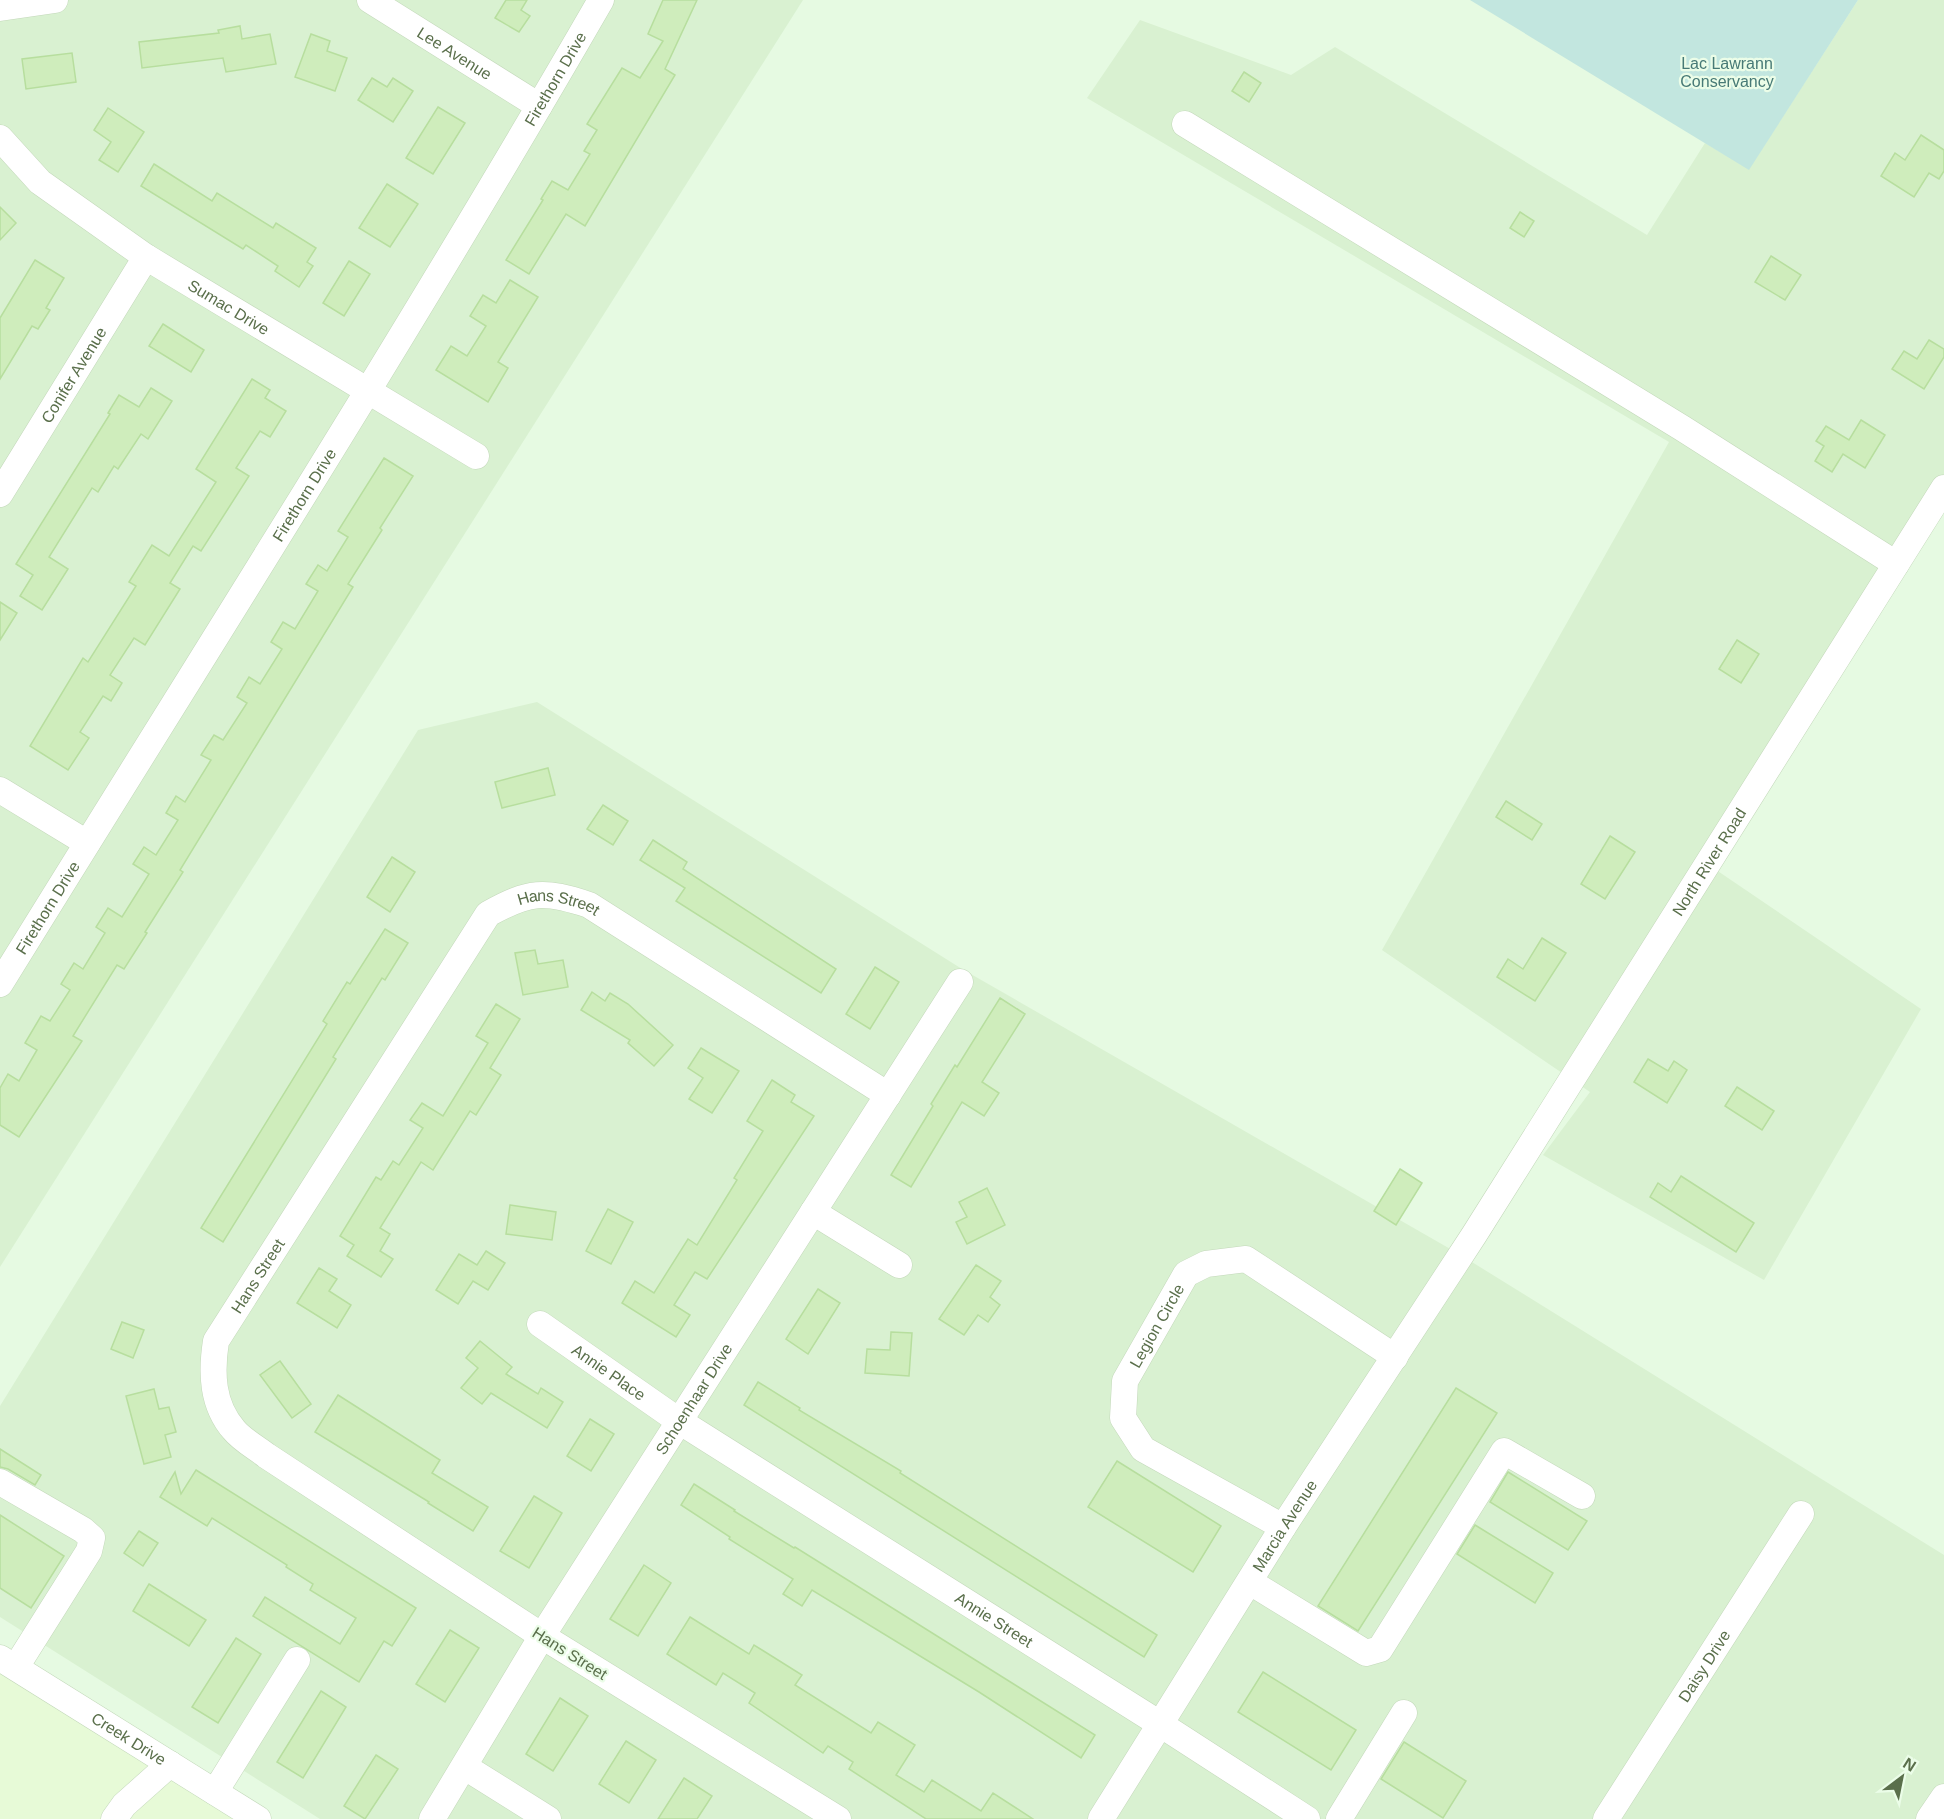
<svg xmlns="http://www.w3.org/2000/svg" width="1944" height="1819" font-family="Helvetica,sans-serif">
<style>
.residential{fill:#d9f1d1}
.commercial{fill:#e7fad7}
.green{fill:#c2e6df}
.building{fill:#cfedbc;stroke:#b7de9e;stroke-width:1.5}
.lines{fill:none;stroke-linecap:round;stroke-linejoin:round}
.minor-casing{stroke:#c3d8ba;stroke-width:27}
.minor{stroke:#fff;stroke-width:26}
.labels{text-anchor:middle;stroke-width:4.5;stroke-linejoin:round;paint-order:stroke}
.street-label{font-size:16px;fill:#5a6f4b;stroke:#ebfde8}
.park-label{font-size:16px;fill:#477a76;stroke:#ebfde8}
</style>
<rect width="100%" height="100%" fill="#e6fae2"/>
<g class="residential">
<path d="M0,0h803l-803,1267z"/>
<path d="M1858,0h86v474l-244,385 221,150 -157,271 -221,-125 47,-63 -208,-142 287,-508 -582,-344 53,-78 151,55 44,-28 312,188 58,-92 44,26z"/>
<path d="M537,702l425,267 497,285 485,301v264h-1624l-320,-202v-211l418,-676z"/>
</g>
<path class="commercial" d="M0,1658l255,161h-255z"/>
<path class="green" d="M1470,0h388l-109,170z"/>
<g class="building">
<path d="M506,0h21l-6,10 9,6 -11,16 -24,-14z"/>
<path d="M663,0h34l-32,69 10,6 -90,151 -19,-12 -37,60 -23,-14 37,-60 -2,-1 11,-18 16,9 22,-36 -6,-3 13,-21 -10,-6 35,-56 18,10 23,-37 -15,-7z"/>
<path d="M240,26l2,13 28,-5 6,30 -50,8 -3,-14 -81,10 -3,-26 80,-9 -1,-3z"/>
<path d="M311,34l19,7 -3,10 20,7 -12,33 -40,-14z"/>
<path d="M72,53l4,29 -50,7 -4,-30z"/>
<path d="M1244,72l17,11 -12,19 -17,-11z"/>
<path d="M372,78l15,9 6,-9 20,13 -20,31 -35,-22z"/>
<path d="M438,107l27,16 -32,51 -27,-16z"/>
<path d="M108,108l36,24 -26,40 -19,-12 12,-18 -17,-12z"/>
<path d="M1921,135l23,15v21l-5,8 -10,-6 -15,24 -33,-21 14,-23 10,7z"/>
<path d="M154,164l58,37 5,-8 56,35 3,-5 40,25 -9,14 6,4 -14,21 -24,-16 3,-5 -32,-21 -3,4 -102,-63z"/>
<path d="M387,184l31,20 -28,43 -31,-19z"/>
<path d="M0,207l16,16 -16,17z"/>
<path d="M1520,212l14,9 -10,16 -14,-9z"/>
<path d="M1771,256l30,19 -16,25 -30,-18z"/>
<path d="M35,260l29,18 -18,30 4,2 -12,19 -6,-3 -32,53v-61z"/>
<path d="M349,261l21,13 -26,42 -21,-13z"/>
<path d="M510,280l28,17 -40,65 10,6 -20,34 -52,-32 15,-24 16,10 19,-30 -16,-10 13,-21 13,8z"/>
<path d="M163,324l41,26 -13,22 -42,-26z"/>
<path d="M1929,340l15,9v8l-20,32 -32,-20 12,-18 13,8z"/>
<path d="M252,379l18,11 -5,8 21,13 -16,26 -10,-6 -24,37 13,8 -48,75 -8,-5 -23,37 10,6 -35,56 -11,-7 -24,37 12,8 -11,18 -8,-5 -23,36 9,6 -21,32 -38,-24 53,-88 5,4 48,-76 -7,-4 23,-37 17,11 47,-74 -20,-13z"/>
<path d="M151,388l21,13 -24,38 -7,-5 -23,35 -4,-3 -16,26 -6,-4 -43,69 19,12 -26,41 -22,-14 13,-21 -17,-11 94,-150 -2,-1 11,-18 20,12z"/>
<path d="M1861,420l24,15 -20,33 -22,-14 -11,18 -17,-11 9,-15 -8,-5 10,-15 23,14z"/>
<path d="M384,458l29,18 -33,52 2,2 -34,54 5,3 -173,283 3,2 -38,60 2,1 -23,36 -7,-4 -44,71 9,5 -63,96 -19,-12v-37l8,-14 11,7 18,-31 -12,-7 16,-27 9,5 20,-31 -9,-6 13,-21 9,6 22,-36 -9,-6 12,-19 14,9 27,-43 -16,-10 11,-17 12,8 22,-35 -12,-7 10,-17 9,6 26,-42 -10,-5 13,-20 9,5 24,-37 -10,-6 12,-20 11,7 22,-35 -11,-7 12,-20 12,7 23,-38 -12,-7 12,-19 9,6 21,-34 -10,-6z"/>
<path d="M0,602l17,11 -17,27z"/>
<path d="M1737,640l22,14 -18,29 -22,-14z"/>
<path d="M548,768l7,27 -53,13 -7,-26z"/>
<path d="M1506,801l36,23 -10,16 -36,-23z"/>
<path d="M603,805l25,16 -15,24 -26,-16z"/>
<path d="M1610,836l25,16 -30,47 -24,-15z"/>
<path d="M653,840l34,22 -4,7 153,100 -15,24 -145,-92 9,-13 -45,-28z"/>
<path d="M392,857l23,15 -25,40 -23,-15z"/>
<path d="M385,929l23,14 -23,37 -3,-2 -49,79 3,2 -113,183 -22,-14 126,-204 -4,-3 24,-39 3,2z"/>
<path d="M1542,938l24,15 -31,48 -38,-24 11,-18 15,10z"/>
<path d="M535,950l3,14 25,-4 5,27 -45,8 -8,-42z"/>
<path d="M875,967l24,15 -29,47 -24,-15z"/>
<path d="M592,992l13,9 5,-8 18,11 45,41 -19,21 -26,-23 2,-3 -49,-30z"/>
<path d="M1000,998l25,16 -43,68 17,11 -15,23 -22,-14 -51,85 -20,-12 42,-69 -2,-2 24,-39 2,2z"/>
<path d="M496,1004l24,15 -30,49 11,7 -25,40 -6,-4 -37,59 -12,-8 -41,66 10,6 -10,17 13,8 -12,18 -34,-21 7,-11 -14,-9 36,-59 5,3 12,-19 6,4 24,-37 -13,-8 12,-17 21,13 45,-73 -12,-7z"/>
<path d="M701,1048l38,23 -27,42 -23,-14 14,-21 -15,-10z"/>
<path d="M1648,1059l20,12 6,-10 13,9 -20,33 -33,-21z"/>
<path d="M772,1080l23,15 -4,7 23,14 -107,163 -12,-7 -21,33 16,10 -14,22 -54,-34 13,-22 19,12 34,-54 9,6 40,-65 -3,-2 29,-47 -16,-10z"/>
<path d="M1737,1087l37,24 -12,19 -37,-24z"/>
<path d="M1400,1169l22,14 -26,42 -22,-14z"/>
<path d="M1681,1176l73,47 -18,29 -86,-55 8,-14 13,9z"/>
<path d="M987,1188l18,37 -38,19 -11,-22 11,-5 -8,-15z"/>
<path d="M510,1205l46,7 -4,28 -46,-6z"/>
<path d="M608,1209l25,13 -22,42 -25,-13z"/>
<path d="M486,1251l19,12 -17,27 -15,-9 -15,23 -22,-14 23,-36 18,11z"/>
<path d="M976,1265l25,16 -11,16 10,8 -12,17 -10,-7 -14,20 -25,-16z"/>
<path d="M319,1268l18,11 -8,12 22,14 -14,23 -40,-25z"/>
<path d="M818,1289l22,14 -32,51 -22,-15z"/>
<path d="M122,1322l22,8 -11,28 -22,-9z"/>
<path d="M891,1332l21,1 -3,43 -44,-3 2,-24 23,1z"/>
<path d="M480,1341l32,26 -6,7 32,20 3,-6 22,14 -16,26 -56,-35 -9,11 -21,-16 17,-20 -12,-10z"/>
<path d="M280,1361l31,43 -19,14 -32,-43z"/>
<path d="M758,1382l42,26 -1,2 102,61 -1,2 257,162 -13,22 -400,-252z"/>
<path d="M1456,1388l41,25 -139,218 -40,-25z"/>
<path d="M154,1389l5,20 10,-2 7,25 -11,3 6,22 -27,7 -18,-68z"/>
<path d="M338,1395l102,65 -8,13 56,34 -15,24 -45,-28 1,-1 -114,-70z"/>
<path d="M590,1419l24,15 -23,37 -24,-15z"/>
<path d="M0,1449l41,26 -6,10 -27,-16 -8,-2z"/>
<path d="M1117,1461l104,65 -28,46 -105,-65z"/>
<path d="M196,1470l220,138 -24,38 -8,-5 -25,41 -106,-66 12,-19 75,47 16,-26 -46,-28 3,-6 -27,-17 1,-2 -75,-47 -5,8 -47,-29 15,-25 6,22z"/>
<path d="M1508,1472l79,49 -19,29 -78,-48z"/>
<path d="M694,1484l41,26 -1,1 60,37 1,-1 300,188 -14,23 -102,-66 -167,-102 -10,16 -19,-12 10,-15 -64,-40 1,-2 -49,-32z"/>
<path d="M534,1496l28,17 -33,55 -29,-17z"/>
<path d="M0,1515l64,41 -33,52 -31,-20z"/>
<path d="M1475,1525l78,48 -18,30 -78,-49z"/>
<path d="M139,1531l19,12 -15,23 -19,-13z"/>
<path d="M644,1565l27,18 -33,53 -28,-17z"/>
<path d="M149,1584l57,36 -17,26 -56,-35z"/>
<path d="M690,1617l59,37 5,-9 48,30 -7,10 76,48 7,-11 37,23 -19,30 28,17 8,-12 49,31 12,-18 40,26h-107l-77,-50 4,-7 -25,-16 -5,7 -74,-50 6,-10 -32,-20 -7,12 -49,-31z"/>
<path d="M450,1630l29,18 -34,54 -29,-18z"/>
<path d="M236,1638l25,16 -43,69 -26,-16z"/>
<path d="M1263,1672l93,58 -25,40 -93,-58z"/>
<path d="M321,1691l25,16 -43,71 -26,-16z"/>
<path d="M560,1698l28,18 -35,55 -27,-17z"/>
<path d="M626,1741l30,19 -27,43 -30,-19z"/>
<path d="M1404,1742l62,39 -23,37 -62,-39z"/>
<path d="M376,1755l22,14 -33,50 -21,-13z"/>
<path d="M684,1778l28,18 -15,23h-39z"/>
</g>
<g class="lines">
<defs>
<g id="minor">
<path id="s1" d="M370,0l169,106"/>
<path d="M0,8l55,-8"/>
<path d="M1185,124l497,304 214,136"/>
<path id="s2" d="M0,138l40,44 106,75 330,199"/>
<path id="s3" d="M0,494l146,-237"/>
<path d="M0,790l87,53"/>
<path id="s4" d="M0,984c202,-327 409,-651 601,-984"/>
<path d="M813,1212l86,53"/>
<path id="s5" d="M540,1324l139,97 481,303 147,95"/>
<path d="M0,1482l83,48 9,8 -3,13 -73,116"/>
<path id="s6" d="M1283,1527l-140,-78 -20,-31 2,-37 61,-107 20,-10 40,-5 149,98"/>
<path d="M1250,1582l116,71 14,-4 124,-198 78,45"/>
<path id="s7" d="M0,1658l258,161"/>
<path d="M465,1767l83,52"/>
<path d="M215,1792l82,-132"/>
<path d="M114,1819l10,-14 46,-41"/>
<path id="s8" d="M432,1819l110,-183 418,-654"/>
<path id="s9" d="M838,1819l-296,-183 -275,-180c-10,-8 -25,-16 -33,-26 -22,-25 -23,-57 -18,-89l272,-427c41,-23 56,-24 101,-9l299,190"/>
<path id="s10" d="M1101,1819l182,-292 191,-292 470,-747"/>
<path d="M1339,1819l65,-106"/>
<path id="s11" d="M1606,1819l195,-305"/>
<path d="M1929,1819l15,-22"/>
</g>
</defs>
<use href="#minor" class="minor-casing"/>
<use href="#minor" class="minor"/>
</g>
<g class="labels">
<g class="street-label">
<text dy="6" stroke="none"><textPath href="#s1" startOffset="100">Lee Avenue</textPath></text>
<text dy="6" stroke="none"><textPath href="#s4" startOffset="1062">Firethorn Drive</textPath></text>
<text dy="6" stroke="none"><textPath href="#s2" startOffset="286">Sumac Drive</textPath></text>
<text dy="6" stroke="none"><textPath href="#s3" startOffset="140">Conifer Avenue</textPath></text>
<text dy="6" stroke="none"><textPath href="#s4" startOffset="576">Firethorn Drive</textPath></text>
<text dy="6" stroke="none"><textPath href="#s10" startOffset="1134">North River Road</textPath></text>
<text dy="6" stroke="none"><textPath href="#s4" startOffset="90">Firethorn Drive</textPath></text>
<text dy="6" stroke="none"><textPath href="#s9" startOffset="1394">Hans Street</textPath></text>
<text dy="6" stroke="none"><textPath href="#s9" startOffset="890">Hans Street</textPath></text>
<text dy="6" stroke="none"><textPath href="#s6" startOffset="298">Legion Circle</textPath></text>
<text dy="6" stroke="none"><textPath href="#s5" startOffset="84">Annie Place</textPath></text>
<text dy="6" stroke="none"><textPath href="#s8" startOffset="495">Schoenhaar Drive</textPath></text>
<text dy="6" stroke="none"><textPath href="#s10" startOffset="346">Marcia Avenue</textPath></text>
<text dy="6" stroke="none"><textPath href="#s5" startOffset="542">Annie Street</textPath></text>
<text transform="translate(570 1653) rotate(32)" y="6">Hans Street</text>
<text dy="6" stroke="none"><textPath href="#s11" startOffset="182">Daisy Drive</textPath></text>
<text dy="6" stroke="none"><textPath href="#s7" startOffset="152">Creek Drive</textPath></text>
</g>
<g class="park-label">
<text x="1727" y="69">Lac Lawrann<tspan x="1727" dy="18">Conservancy</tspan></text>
</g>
</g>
<g transform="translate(1902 1777) rotate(32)" stroke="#ebfde8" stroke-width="4.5" paint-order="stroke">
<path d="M0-4.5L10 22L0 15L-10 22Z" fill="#5a6f4b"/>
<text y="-9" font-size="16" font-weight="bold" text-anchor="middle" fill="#5a6f4b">N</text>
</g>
</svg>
